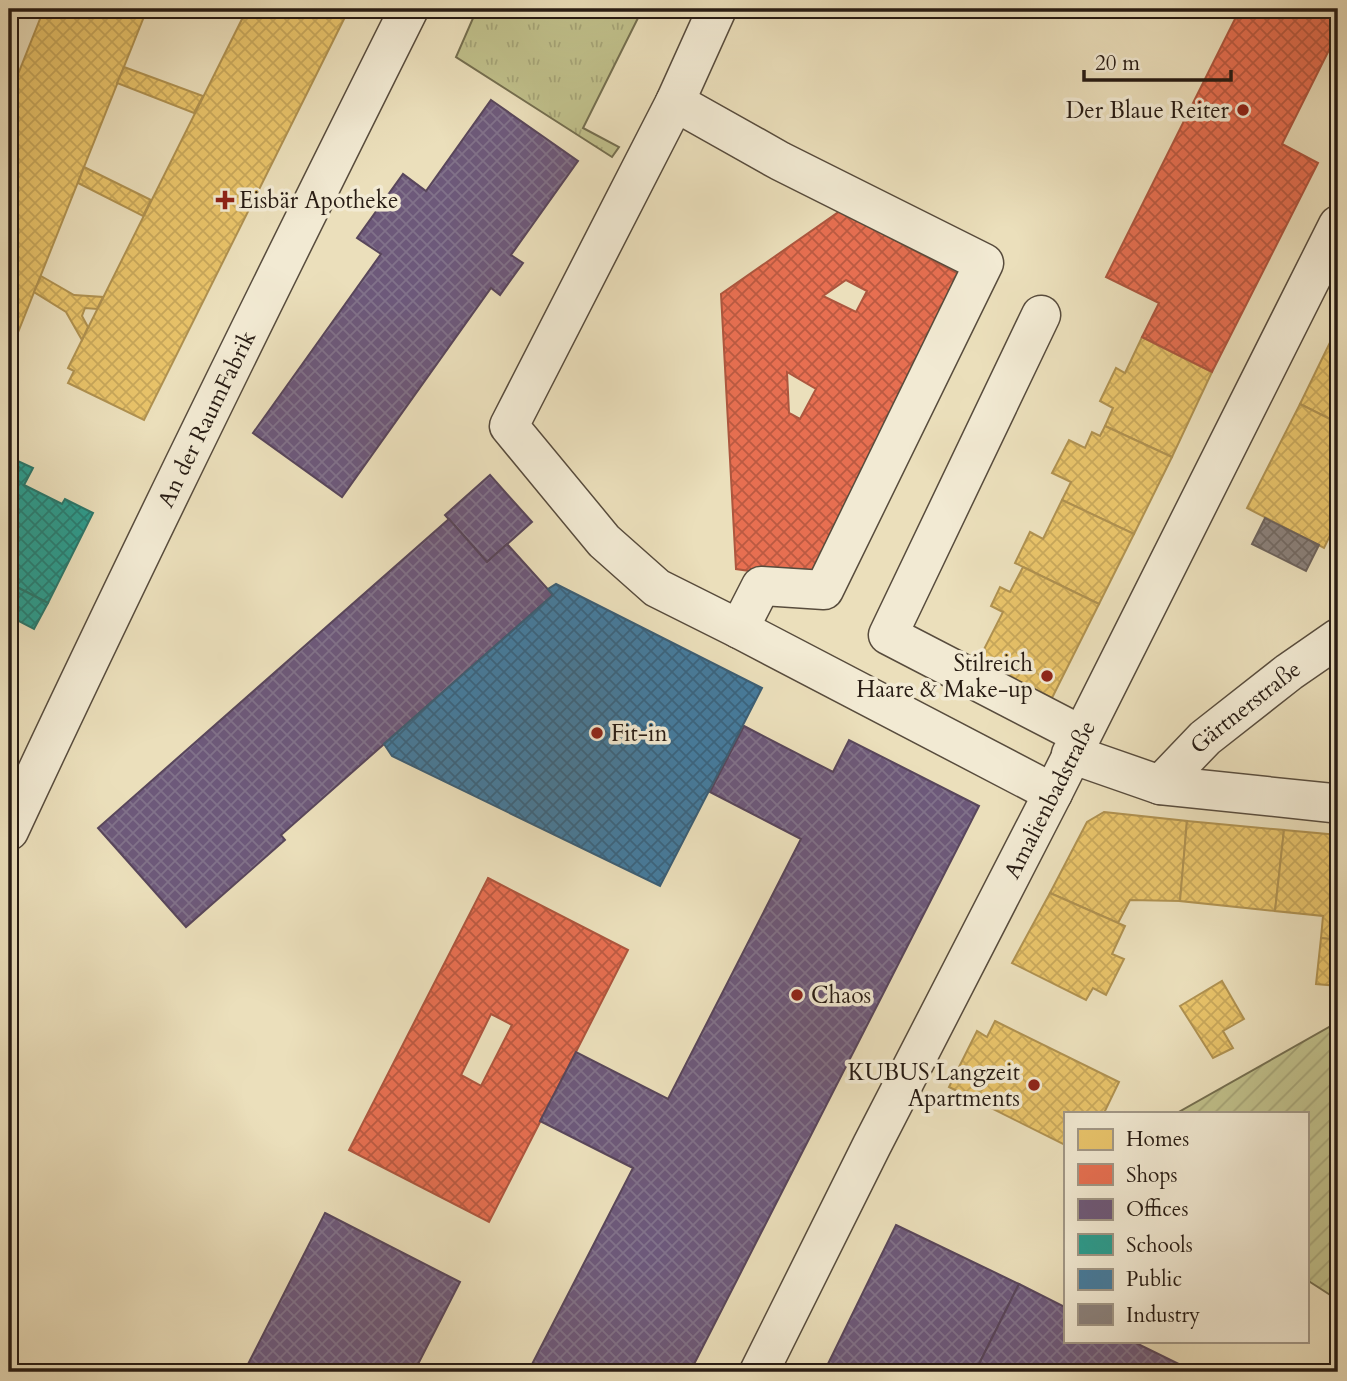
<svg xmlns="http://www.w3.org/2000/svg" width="1347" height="1381" font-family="Cardo,serif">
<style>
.grass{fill:url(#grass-tufts);stroke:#746e4f;stroke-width:2}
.garden{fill:url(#garden-furrows);stroke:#746e4f;stroke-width:2}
.homes{fill:url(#homes-cross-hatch);stroke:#af9150;stroke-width:2}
.shops{fill:url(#shops-cross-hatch);stroke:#ad563e;stroke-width:2;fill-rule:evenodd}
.offices{fill:url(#offices-cross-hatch);stroke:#58465b;stroke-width:2}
.schools{fill:url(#schools-cross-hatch);stroke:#29766a;stroke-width:2}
.public{fill:url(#public-cross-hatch);stroke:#3c5e74;stroke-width:2}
.industry{fill:url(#industry-cross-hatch);stroke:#6c625c;stroke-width:2}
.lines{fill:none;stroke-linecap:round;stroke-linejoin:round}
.minor-casing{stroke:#584c3d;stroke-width:41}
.minor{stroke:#f2ead3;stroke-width:38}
.poi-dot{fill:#8f2418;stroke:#f2ead3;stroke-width:2.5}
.labels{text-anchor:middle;stroke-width:7;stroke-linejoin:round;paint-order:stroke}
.poi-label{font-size:23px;fill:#271b13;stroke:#f2ead3;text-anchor:end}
.street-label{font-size:23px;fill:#271b13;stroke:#f2ead3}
</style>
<defs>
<pattern id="grass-tufts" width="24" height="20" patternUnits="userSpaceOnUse" patternTransform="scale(1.75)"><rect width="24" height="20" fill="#c0c08b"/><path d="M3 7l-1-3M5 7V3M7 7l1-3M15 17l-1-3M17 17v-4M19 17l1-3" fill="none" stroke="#a5a477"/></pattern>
<pattern id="garden-furrows" width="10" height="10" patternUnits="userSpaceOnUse" patternTransform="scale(1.75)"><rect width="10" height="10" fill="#c0c08b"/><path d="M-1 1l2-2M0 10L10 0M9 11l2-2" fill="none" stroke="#a5a477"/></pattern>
<pattern id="homes-cross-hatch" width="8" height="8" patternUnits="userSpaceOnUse" patternTransform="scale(1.75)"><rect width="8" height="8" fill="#e9c46a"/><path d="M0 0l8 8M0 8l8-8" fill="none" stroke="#c8a85b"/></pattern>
<pattern id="shops-cross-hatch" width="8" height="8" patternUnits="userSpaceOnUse" patternTransform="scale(1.75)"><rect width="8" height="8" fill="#e76f51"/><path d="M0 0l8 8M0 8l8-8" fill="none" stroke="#bb5a42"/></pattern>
<pattern id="offices-cross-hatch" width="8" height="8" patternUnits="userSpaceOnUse" patternTransform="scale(1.75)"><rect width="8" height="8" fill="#6d597a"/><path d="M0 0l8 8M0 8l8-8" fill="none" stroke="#81728a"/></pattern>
<pattern id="schools-cross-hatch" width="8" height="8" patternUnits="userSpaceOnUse" patternTransform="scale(1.75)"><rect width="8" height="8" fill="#2a9d8f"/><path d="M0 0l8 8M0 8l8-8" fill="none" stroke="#247f74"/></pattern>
<pattern id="public-cross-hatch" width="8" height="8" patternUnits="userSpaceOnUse" patternTransform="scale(1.75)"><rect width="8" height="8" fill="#457b9d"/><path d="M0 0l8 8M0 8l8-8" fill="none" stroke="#3a647f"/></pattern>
<pattern id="industry-cross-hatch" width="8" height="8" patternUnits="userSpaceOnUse" patternTransform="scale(1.75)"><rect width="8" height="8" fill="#8a817c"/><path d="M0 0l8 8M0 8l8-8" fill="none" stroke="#716964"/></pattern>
</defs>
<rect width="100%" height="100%" fill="#ebdfbb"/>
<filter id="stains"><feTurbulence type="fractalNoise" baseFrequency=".00286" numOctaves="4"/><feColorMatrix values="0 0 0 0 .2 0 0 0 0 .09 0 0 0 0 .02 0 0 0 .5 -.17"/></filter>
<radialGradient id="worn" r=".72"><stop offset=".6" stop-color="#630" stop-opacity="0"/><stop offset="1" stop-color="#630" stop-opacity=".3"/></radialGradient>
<path class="grass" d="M477,9l165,1 -59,118 36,19 -7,10 -156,-100z"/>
<path class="garden" d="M1338,1022v278l-31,-20v-167h-130z"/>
<g class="homes">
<path d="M44,9h103l-138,346v-258z"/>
<path d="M147,9h100l-2,4 -99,-3z"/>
<path d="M247,9h102l-205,411 -76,-37 6,-12 -6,-3z"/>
<path d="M124,67l79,29 -9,17 -77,-30z"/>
<path d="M84,167l67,33 -8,16 -65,-33z"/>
<path d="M41,276l33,19 29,2 -6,12 -12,-1 -3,8 6,11 -6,13 -16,-28 -32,-20z"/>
<path d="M1336,330l2,1v92l-38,-19z"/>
<path d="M1142,337l70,35 -40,85 -67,-31 8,-18 -13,-7 16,-33 9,5z"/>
<path d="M1300,404l38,19v96l-14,29 -77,-40z"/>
<path d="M1105,426l67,31 -38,77 -72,-34 9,-18 -19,-9 17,-33 16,8 7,-16 8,4z"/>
<path d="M1062,500l72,34 -35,70 -84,-41 15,-31 13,7z"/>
<path d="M1023,567l76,37 -47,94 -74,-37 25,-49 -12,-6 9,-19 10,5z"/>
<path d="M1104,812l83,9 -7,80 -50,-1 -12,23 -68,-30 37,-71z"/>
<path d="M1187,821l97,9 -9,81 -95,-10z"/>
<path d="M1284,830l54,5v105l-17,-2 2,-22 -48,-5z"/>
<path d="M1050,893l75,33 -13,28 12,5 -18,36 -13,-7 -7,12 -74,-37z"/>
<path d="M1321,938l17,2v46l-22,-2z"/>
<path d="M1222,981l22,38 -21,12 10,17 -20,10 -33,-52z"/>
<path d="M995,1021l124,61 -15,31h-39v32l-116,-58 28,-56 10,6z"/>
</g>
<g class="shops">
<path d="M1240,9h98v23l-56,112 36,19 -106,209 -70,-35 17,-34 -53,-26z"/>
<path d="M840,211l130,69 -155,300 -79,-11 -15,-275zM846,280l21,11 -11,21 -33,-16zM787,372l29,17 -16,30 -11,-6z"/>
<path d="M488,878l140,72 -139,272 -140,-72zM491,1014l21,11 -31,61 -20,-11z"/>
</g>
<g class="offices">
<path d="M491,100l87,61 -67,94 12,8 -23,32 -9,-7 -149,209 -89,-64 128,-179 -24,-16 46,-64 23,17z"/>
<path d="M490,475l42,47 -45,40 -42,-47z"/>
<path d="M449,519l38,43 20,-18 46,51 -272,240 4,5 -99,87 -88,-99z"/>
<path d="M744,726l89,46 16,-32 130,66 -289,566h-162l105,-204 -93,-47 36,-69 92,47 133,-260 -91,-47z"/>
<path d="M325,1213l135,69 -46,90h-170z"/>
<path d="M896,1225l123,59 -44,88h-151z"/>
<path d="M1019,1284l46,23v34h67l63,31h-220z"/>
</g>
<g class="schools">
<path d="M9,457l24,11 -9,17 38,19 3,-5 28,14 -45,90 -39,-20z"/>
<path d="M9,583l39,20 -14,26 -25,-13z"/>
</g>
<path class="public" d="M556,584l206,104 -102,198 -268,-130 -8,-12 169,-149 -5,-6z"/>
<path class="industry" d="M1265,518l54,27 -13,26 -54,-27z"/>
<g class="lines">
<defs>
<g id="minor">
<path d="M717,9l-42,93 -166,324 95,115 53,47 82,41 314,164"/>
<path d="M675,102l105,59 204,102 -160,327 -63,-4 -22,43"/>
<path d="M1041,315l-153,320 193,100"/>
<path d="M1071,754l89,31 172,18"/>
<path id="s1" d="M1160,785l45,-47 84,-66 49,-34"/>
<path id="s2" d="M9,831c129,-277 264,-550 400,-822"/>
<path id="s3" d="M759,1372l113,-227 181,-352 285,-568"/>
</g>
</defs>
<use href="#minor" class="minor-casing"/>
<use href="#minor" class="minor"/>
</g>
<g class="poi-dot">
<circle cx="1243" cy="110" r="7"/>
<path d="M221.5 189.5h7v7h7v7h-7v7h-7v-7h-7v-7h7z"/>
<circle cx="1047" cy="676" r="7"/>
<circle cx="597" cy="733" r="7"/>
<circle cx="797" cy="995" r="7"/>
<circle cx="1034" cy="1085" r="7"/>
</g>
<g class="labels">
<g class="poi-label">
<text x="1229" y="118">Der Blaue Reiter</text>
<text x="239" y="208" text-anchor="start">Eisbär Apotheke</text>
<text x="1033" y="671">Stilreich<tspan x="1033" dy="26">Haare &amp; Make-up</tspan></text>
<text x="611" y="741" text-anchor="start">Fit-in</text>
<text x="811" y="1003" text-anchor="start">Chaos</text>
<text x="1020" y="1080">KUBUS Langzeit<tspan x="1020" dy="26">Apartments</tspan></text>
</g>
<g class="street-label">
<text dy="8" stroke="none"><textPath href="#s2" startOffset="457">An der RaumFabrik</textPath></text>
<text dy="8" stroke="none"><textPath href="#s1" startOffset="116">Gärtnerstraße</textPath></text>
<text dy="8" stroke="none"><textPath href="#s3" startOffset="642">Amalienbadstraße</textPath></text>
</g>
</g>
<rect width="1347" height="1381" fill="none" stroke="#ebdfbb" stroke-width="35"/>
<rect x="10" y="10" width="1326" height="1360" fill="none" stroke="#271b13" stroke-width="3.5"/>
<rect x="18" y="18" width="1312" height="1346" fill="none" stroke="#271b13" stroke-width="2"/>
<rect x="1064" y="1112" width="245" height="231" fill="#f2ead3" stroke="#a19786" stroke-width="2"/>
<rect x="1078" y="1129" width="35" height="21" fill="#e9c46a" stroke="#a19786" stroke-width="2"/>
<text x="1126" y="1146" font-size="21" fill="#271b13">Homes</text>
<rect x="1078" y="1164" width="35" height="21" fill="#e76f51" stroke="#a19786" stroke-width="2"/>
<text x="1126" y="1182" font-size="21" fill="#271b13">Shops</text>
<rect x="1078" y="1199" width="35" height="21" fill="#6d597a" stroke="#a19786" stroke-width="2"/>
<text x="1126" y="1216" font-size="21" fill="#271b13">Offices</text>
<rect x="1078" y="1234" width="35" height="21" fill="#2a9d8f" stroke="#a19786" stroke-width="2"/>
<text x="1126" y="1252" font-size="21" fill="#271b13">Schools</text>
<rect x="1078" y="1269" width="35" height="21" fill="#457b9d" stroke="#a19786" stroke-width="2"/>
<text x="1126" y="1286" font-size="21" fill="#271b13">Public</text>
<rect x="1078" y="1304" width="35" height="21" fill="#8a817c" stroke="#a19786" stroke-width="2"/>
<text x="1126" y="1322" font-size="21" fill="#271b13">Industry</text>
<path d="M1084 70v10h147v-10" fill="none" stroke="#271b13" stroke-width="3.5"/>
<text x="1095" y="70" font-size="21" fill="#271b13" stroke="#f2ead3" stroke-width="5" paint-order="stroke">20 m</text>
<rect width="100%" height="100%" filter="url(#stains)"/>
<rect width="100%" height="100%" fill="url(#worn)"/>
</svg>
